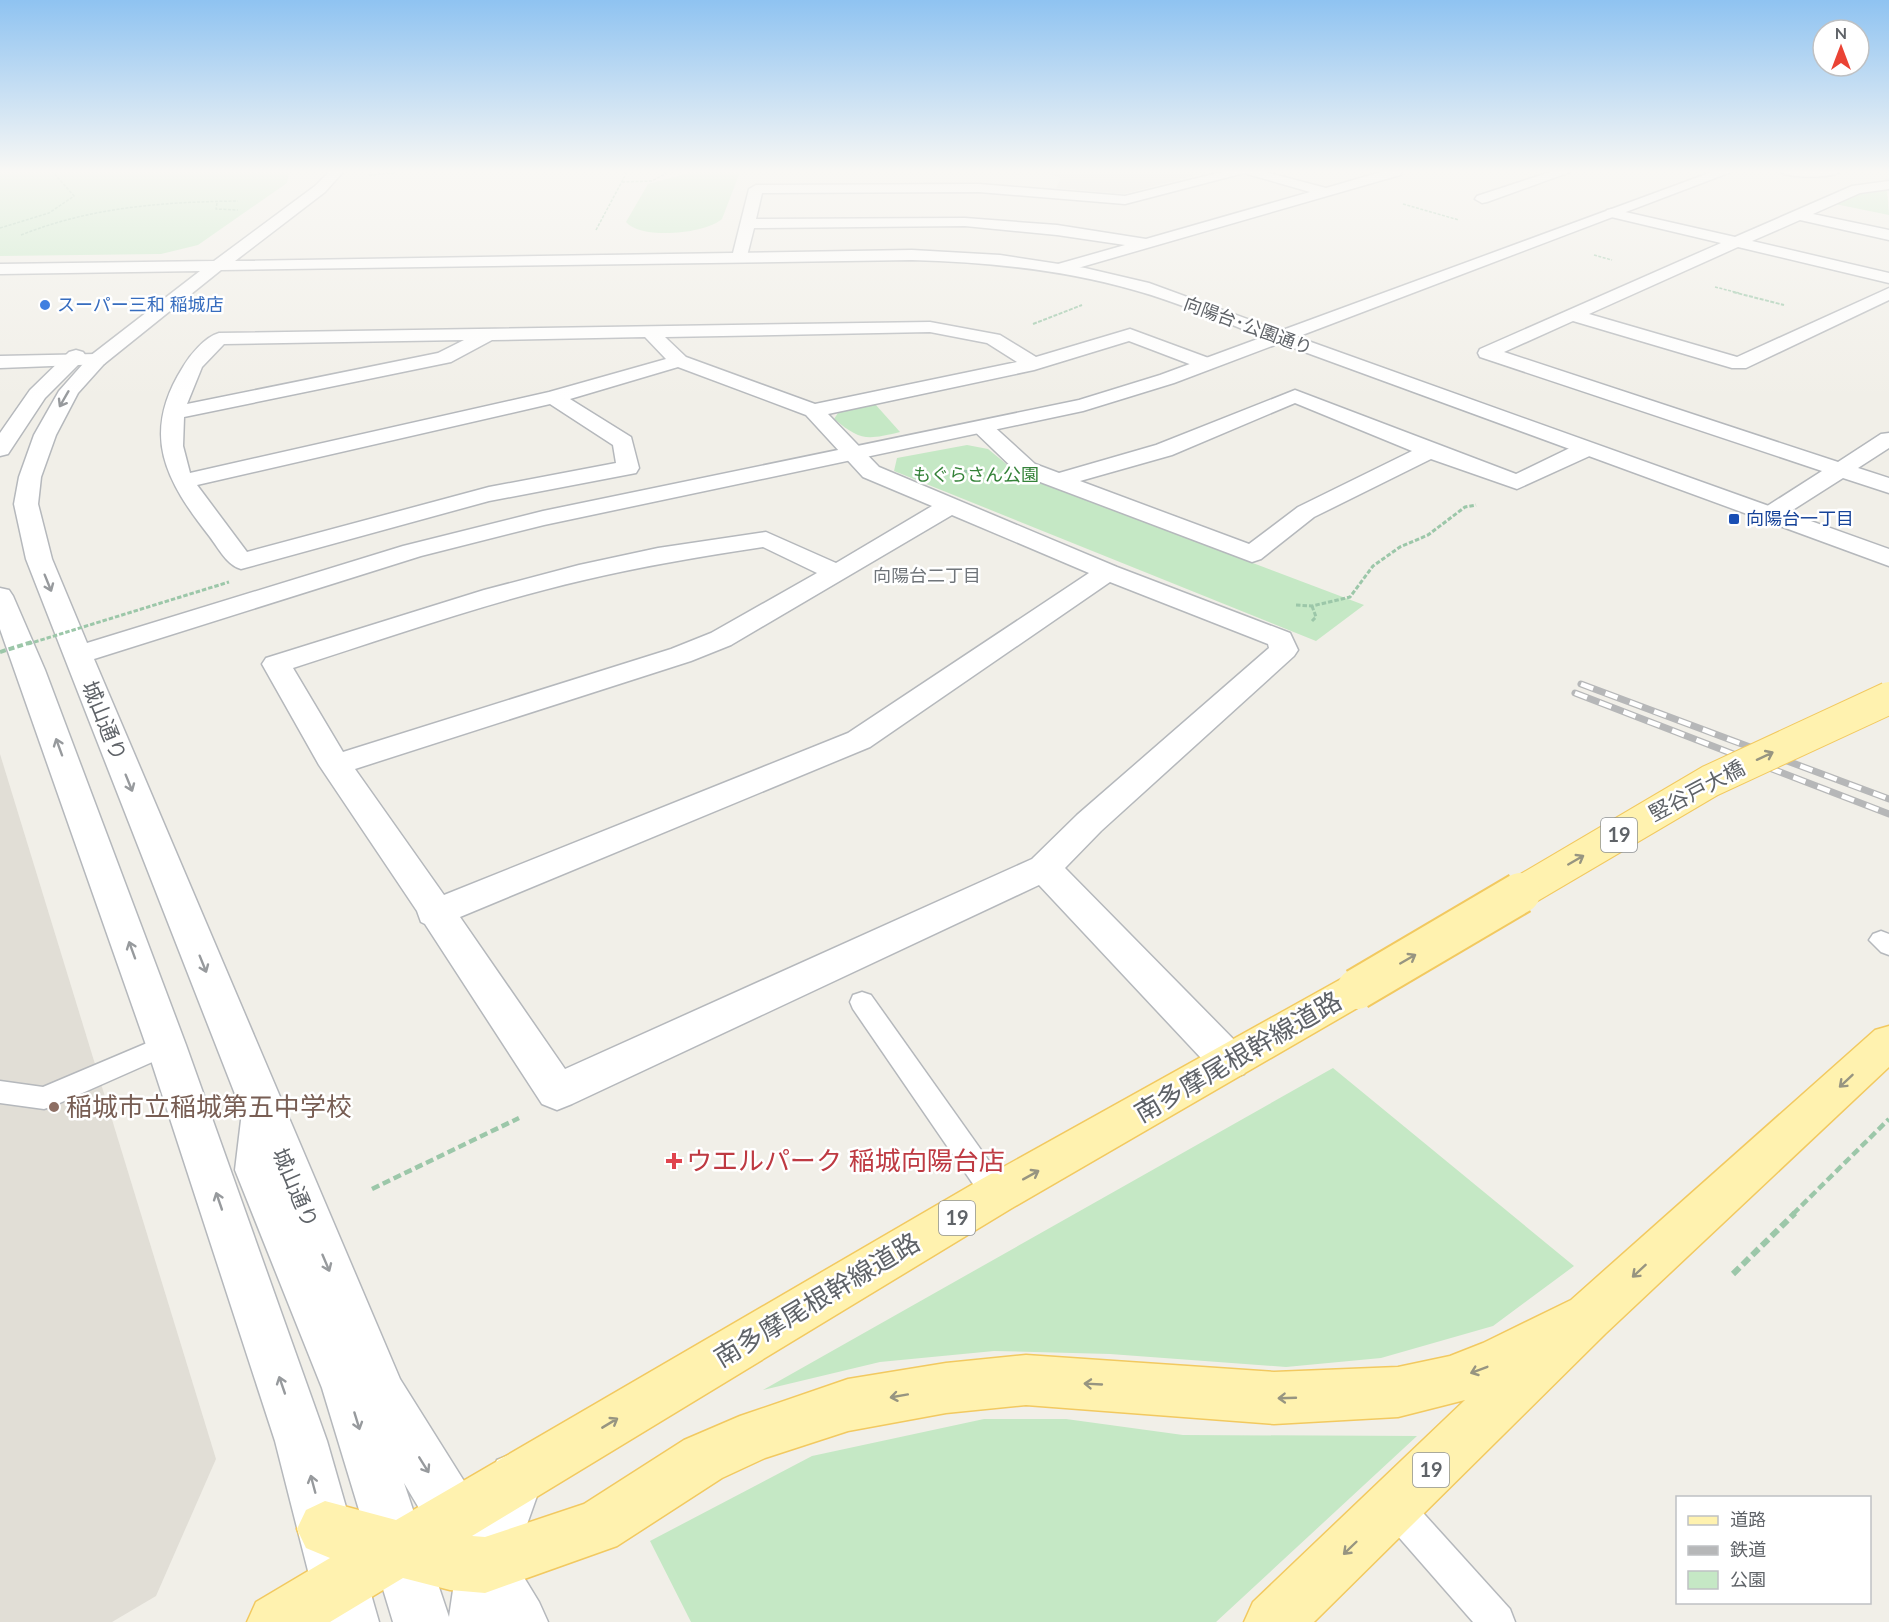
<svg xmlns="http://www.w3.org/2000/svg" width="1889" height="1622" font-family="Lato,'Noto Sans JP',sans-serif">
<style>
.education{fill:#e1ded6}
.green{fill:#c5e8c5}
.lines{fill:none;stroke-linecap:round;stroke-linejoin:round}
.service-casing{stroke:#b5b8bc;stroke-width:3}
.minor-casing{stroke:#b5b8bc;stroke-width:3}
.tertiary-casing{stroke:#b5b8bc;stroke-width:3}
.primary-casing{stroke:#f2c960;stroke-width:3}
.path-far4{stroke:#9cc7a9;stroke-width:1.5;stroke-dasharray:3 1.5;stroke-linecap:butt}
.path-far3{stroke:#9cc7a9;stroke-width:2;stroke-dasharray:4 1.5;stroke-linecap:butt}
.path-far2{stroke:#9cc7a9;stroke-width:3;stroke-dasharray:4.5 2;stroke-linecap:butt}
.path-far1{stroke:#9cc7a9;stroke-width:4.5;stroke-dasharray:8 4;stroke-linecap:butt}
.path{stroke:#9cc7a9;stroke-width:6;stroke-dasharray:9 4.5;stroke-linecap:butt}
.service{fill:#fff;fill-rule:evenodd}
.minor{fill:#fff;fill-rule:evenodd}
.tertiary{fill:#fff;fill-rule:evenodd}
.primary{fill:#fff2af;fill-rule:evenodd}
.rail-casing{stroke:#b6b7b8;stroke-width:7}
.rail{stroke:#fff;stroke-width:4.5;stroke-dasharray:13;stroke-linecap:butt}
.primary-bridge-far1-casing{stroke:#f2c960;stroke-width:34;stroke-linecap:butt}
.primary-bridge-casing{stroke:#f2c960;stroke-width:44;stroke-linecap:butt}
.path-bridge-far1{stroke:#9cc7a9;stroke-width:3;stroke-dasharray:4.5 2;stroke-linecap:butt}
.path-bridge{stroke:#9cc7a9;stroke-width:4;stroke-dasharray:6 3;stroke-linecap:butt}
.primary-bridge-far1{stroke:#fff2af;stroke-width:32}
.primary-bridge{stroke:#fff2af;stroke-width:40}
.oneway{stroke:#979a9d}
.oneway2{stroke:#979581}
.shop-dot{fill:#3f7fe0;stroke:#fff;stroke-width:2}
.transit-dot{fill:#1a4fb4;stroke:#fff;stroke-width:2}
.education-dot{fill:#8d6e63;stroke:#fff;stroke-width:2}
.health-dot{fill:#e0444e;stroke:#fff;stroke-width:2}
.labels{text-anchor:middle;stroke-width:5;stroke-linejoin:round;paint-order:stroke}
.far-shop-label{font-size:18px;fill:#366cbe;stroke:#fff;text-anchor:start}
.far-street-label{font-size:18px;fill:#5f6368;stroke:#fff}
.far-park-label{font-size:18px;fill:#348238;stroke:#fff}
.far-transit-label{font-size:18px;fill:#164399;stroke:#fff;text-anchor:start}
.far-neighbourhood-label{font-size:18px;fill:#70757a;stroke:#fff}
.shield{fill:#fff;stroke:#8f9295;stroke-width:1.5}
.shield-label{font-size:20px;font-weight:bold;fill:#5f6368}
.street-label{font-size:21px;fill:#5f6368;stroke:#fff}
.near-street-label{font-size:26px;fill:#5f6368;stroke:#fff}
.near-education-label{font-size:26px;fill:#785e54;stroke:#fff;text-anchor:start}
.near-health-label{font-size:26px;fill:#be3a42;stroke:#fff;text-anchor:start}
</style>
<rect width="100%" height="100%" fill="#f1efe8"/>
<g class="education">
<path d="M1042,172h166l-84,22 -68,-6 5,-10z"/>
<path d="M0,754l216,705 -60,137 -44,26h-112z"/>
</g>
<g class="green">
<path d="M0,172h289l-2,11 -89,62 -37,9 -161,2z"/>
<path d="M692,172h48l-18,47c-17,15 -81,21 -96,3l22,-38z"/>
<path d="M1887,188l2,27 -54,-11 31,-14z"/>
<path d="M875,404l25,28c-34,8 -39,9 -66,-13l6,-9z"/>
<path d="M967,445l21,4 32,26 344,130 -48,36 -422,-170 3,-13z"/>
<path d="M1333,1068l241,198 -81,60 -112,32 -95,9 -176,-13 -116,-3 -114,11 -117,28z"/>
<path d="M984,1419h82l117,16 234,1 -201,186h-525l-41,-81 162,-85z"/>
</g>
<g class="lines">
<defs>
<g id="service">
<path d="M1881,931l8,3v21l-8,-3 -12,-12 4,-6z"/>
<path d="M862,992l9,3 135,190 4,9 -4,9 -10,4 -10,-4 -133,-194 -3,-7 3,-7z"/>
<path d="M166,1035l9,3 4,7 -4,7 -122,54 -9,3 -44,-6v-22l43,6z"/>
<path d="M1394,1489l12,5 104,115 5,13h-42l-91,-104 -5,-12 5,-12z"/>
</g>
<g id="minor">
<path d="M1222,172h43l61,16 55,-16h21l-2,3 -336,97 -8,-5 2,-3 67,-19 -68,-10 -92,-9 -211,2 -8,32h-12l-2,-3 17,-68 7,-4 223,-1 146,12zM1244,173l66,19 -164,47 -89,-14 -92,-7 -209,1 6,-26 217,-1 146,12z"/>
<path d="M1550,172h20l-83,30 -5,1 -7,-4 2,-3z"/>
<path d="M1781,172h58c-7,6 -51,6 -58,0z"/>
<path d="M1889,181v8l-29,4 -47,21 76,16v10l-89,-20 -48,21 137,32v10l-151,-36 -149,67 148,43 152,-69v12l-143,68h-14l-159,-47 -69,31 334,110 43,-28 8,-1v15l-31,20 31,10v15l-46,-15 -66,42 -8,2 -8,-2 -4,-5 4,-5 61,-39 -342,-114 -2,-4 2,-4 241,-106 -114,-27 -2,-3 2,-3 5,-1 123,28 117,-51z"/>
<path d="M930,322l70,13 36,22 94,-28 84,31 3,4 -10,6 -7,-2 -71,-27 -95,29 -206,44 51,53 238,100 173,66 8,17 -4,6 -193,175 -36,37 179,182 6,12 -6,12 -14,5 -14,-5 -177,-189 -467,219 -15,6 -15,-6 -117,-180 -4,-2 -4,-11 -98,-146 -57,-101 4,-6 218,-68 95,-25 79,-17 108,-16 70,31 96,-57 -69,-29 -57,-62 -128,-48 -108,32 61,38 8,31 -3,5 -147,28 -248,68c-14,-4 -22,-20 -31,-32 -44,-56 -70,-102 -27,-170 7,-12 22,-30 36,-34zM930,332l57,11 30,19 -202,42 -129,-47 -21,-20zM645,337l21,22 -117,33 -359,81 -7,-27 1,-29 267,-55 41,-22zM464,340l-26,13 -251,51 15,-37 22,-23zM550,404l63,41 3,18 -127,24 -242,65 -50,-67zM952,515l137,58 -241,160 -404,162 -89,-126 336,-108 40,-16zM763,547l54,26 -106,60 -40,16 -328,103 -50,-84c96,-31 192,-65 291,-88 59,-14 119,-24 179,-33zM1110,582l158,62 1,4 -192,167 -45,44 -467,210 -105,-152 410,-170z"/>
<path d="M97,354l7,2 3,4 -3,4 -104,4v-12z"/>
<path d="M1295,390l221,84 62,-30h16l3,5 -3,5 -77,35 -86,-30 -117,58 -53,42 -9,3 -233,-88 -48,-46 3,-5h16l45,41 24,9 97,-28zM1295,403l117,48 -114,56 -49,37 -169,-63 92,-26z"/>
</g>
<g id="tertiary">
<path d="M329,172h14l-18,20 -90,69 677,-11 88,5 85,13 64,15 131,48 432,-159h19l-434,165 592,212v17l-609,-223 -106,40 -91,28 -539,114 -123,31 -327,103 306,720 79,126 18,-45 19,-8 19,8 8,19 -29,82 25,41 9,20h-155l-71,-234 -87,-218 7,-58 -216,-553 -12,-55 5,-27 15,-42 25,-44 31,-35 110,-85 -200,3v-10l214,-3 101,-75zM912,260c75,2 149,9 222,30 44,12 87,31 129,47l-103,38 -81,25 -536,111 -140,35 -316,97 -35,-84 -14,-55 3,-27 15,-42 22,-42 26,-29 117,-94zM404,1483l52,87 -7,47z"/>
<path d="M76,350l7,2 3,4 -3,4 -38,38 -37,56 -8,2v-23l30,-43 39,-38z"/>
<path d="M0,588l9,2 4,6 32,74 141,375 141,396 52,181h-58l-46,-181 -129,-396 -146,-416z"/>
</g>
<path id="primary" d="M1357,974l14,4 5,11 -5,11 -359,208 -540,328 13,1 99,-33 100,-64 56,-24 108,-37 98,-16 80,-8 248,17 124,-5 52,-11 33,-13 88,-43 304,-270 14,-4v41l-284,267 -291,288h-70l9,-20 212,-202 -67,17 -124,7 -248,-19 -80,8 -98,18 -83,27 -43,20 -105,68 -132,47 -35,-3 -47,-12 -73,44h-83l9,-20 74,-44 -24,-10 -9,-19 9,-19 19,-9 71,19 584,-340 363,-202z"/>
</defs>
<use href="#service" class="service-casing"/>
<use href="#minor" class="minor-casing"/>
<use href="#tertiary" class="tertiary-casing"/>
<use href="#primary" class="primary-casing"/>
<g class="path-far4">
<path d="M369,175l27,-2"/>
<path d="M622,182l30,-1 16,-9"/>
<path d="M217,203l-1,6 22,1"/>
<path d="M1403,204l56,16"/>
<path d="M0,228l49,-15 25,-17 -21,-24"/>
<path d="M596,230l31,-58"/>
<path d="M21,235c70,-28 142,-33 217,-34"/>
<path d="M1594,255l18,5"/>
<path d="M1715,287l24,6"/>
</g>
<g class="path-far3">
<path d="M1733,292l51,13"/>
<path d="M1033,324l49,-19"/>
</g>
<g class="path-far2">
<path d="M963,471l16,3"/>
<path d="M1296,605l16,1 38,-9 23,-31 27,-19 28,-12 37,-28 11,-2"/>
<path d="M1312,606l4,11 -4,4"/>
</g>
<g class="path-far1">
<path d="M372,1189l147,-71"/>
<path d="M1793,1214l96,-95"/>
</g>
<path class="path" d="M1733,1274l62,-61"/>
<use href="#service" class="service"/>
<use href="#minor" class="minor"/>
<use href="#tertiary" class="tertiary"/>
<use href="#primary" class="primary"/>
<defs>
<g id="rail">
<path d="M1581,684l308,115"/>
<path d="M1575,693l314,121"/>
</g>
</defs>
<use href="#rail" class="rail-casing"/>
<use href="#rail" class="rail"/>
<defs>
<path id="primary-bridge-far1" d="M1518,894l192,-113 179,-83"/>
<path id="primary-bridge" d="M1357,989l163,-96"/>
</defs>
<use href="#primary-bridge-far1" class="primary-bridge-far1-casing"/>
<use href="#primary-bridge" class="primary-bridge-casing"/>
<path class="path-bridge-far1" d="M28,644l201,-62"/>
<path class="path-bridge" d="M0,652l32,-10"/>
<use href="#primary-bridge-far1" class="primary-bridge-far1"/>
<use href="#primary-bridge" class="primary-bridge"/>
</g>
<defs><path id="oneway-shaft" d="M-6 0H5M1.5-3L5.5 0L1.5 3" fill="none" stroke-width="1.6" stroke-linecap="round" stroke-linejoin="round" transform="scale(1.5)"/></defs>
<g class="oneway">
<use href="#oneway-shaft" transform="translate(64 399) rotate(120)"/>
<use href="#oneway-shaft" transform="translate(48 583) rotate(68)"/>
<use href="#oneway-shaft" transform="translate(59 747) rotate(-110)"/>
<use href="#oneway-shaft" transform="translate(129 783) rotate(68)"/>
<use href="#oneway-shaft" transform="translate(132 950) rotate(-110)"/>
<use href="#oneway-shaft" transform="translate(203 964) rotate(68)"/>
<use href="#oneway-shaft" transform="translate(219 1201) rotate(-109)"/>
<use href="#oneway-shaft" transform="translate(326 1263) rotate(67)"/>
<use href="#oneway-shaft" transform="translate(282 1385) rotate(-109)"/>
<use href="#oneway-shaft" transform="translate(357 1421) rotate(73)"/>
<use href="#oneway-shaft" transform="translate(424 1465) rotate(58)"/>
<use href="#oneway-shaft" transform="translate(313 1484) rotate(-105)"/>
</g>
<g class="oneway2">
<use href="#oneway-shaft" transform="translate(1765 756) rotate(-25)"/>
<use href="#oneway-shaft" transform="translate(1576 860) rotate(-30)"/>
<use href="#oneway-shaft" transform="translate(1408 959) rotate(-30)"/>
<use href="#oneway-shaft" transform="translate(1846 1081) rotate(137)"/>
<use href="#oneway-shaft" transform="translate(1031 1175) rotate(-29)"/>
<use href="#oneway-shaft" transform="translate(1639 1271) rotate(137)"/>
<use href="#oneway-shaft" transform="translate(1479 1370) rotate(159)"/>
<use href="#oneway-shaft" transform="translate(1093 1384) rotate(-177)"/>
<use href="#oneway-shaft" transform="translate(899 1396) rotate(170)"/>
<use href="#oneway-shaft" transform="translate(1287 1398) rotate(178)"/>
<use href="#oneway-shaft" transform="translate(610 1423) rotate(-31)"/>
<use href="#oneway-shaft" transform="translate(1350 1548) rotate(136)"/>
</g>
<linearGradient id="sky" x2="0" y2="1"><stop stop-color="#8fc3f1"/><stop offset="0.43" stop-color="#f9f8f5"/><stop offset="1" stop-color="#f9f8f5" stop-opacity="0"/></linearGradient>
<rect width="1889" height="399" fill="url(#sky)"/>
<circle class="shop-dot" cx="45" cy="305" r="6"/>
<rect class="transit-dot" x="1728" y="513" width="12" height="12" rx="3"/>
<circle class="education-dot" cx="54" cy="1107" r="6"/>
<path class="health-dot" d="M671 1152h6v6h6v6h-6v6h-6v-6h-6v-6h6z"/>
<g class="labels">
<g class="far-shop-label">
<text x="57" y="311">スーパー三和 稲城店</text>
</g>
<g class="far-street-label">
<text transform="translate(1248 326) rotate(20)" y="6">向陽台･公園通り</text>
</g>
<g class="far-park-label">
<text x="976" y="481">もぐらさん公園</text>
</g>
<g class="far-transit-label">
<text x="1746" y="525">向陽台一丁目</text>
</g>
<g class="far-neighbourhood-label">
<text x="927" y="582">向陽台二丁目</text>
</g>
<g class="shield">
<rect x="1601" y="818" width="36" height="34" rx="4.5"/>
<rect x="939" y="1201" width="36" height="34" rx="4.5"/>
<rect x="1413" y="1453" width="36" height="34" rx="4.5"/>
</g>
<g class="shield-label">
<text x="1619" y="842">19</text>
<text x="957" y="1225">19</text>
<text x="1431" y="1477">19</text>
</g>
<g class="street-label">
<text transform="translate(104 721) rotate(68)" y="7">城山通り</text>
<text transform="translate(1697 791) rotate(-28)" y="7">竪谷戸大橋</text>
<text transform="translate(295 1188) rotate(67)" y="7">城山通り</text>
</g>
<g class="near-street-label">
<text transform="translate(1238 1057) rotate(-30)" y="9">南多摩尾根幹線道路</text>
<text transform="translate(817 1300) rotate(-31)" y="9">南多摩尾根幹線道路</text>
</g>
<g class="near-education-label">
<text x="66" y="1116">稲城市立稲城第五中学校</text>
</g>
<g class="near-health-label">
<text x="686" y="1170">ウエルパーク 稲城向陽台店</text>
</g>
</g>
<rect x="1676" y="1496" width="195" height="108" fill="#ffffff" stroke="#bfc1c3" stroke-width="1.5"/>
<rect x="1688" y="1516" width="30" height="9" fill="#fff2af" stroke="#bfc1c3" stroke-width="1.5"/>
<text x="1730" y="1526" font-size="18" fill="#5f6368">道路</text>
<rect x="1688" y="1546" width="30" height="9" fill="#b6b7b8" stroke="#bfc1c3" stroke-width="1.5"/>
<text x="1730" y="1556" font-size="18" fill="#5f6368">鉄道</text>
<rect x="1688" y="1571" width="30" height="18" fill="#c5e8c5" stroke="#bfc1c3" stroke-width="1.5"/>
<text x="1730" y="1586" font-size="18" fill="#5f6368">公園</text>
<g transform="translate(1841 48)"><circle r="28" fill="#ffffff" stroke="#bfc1c3" stroke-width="1.5"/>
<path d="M0-4.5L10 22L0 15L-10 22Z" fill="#ea4335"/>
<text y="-9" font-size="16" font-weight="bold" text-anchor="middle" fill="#5f6368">N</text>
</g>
</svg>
